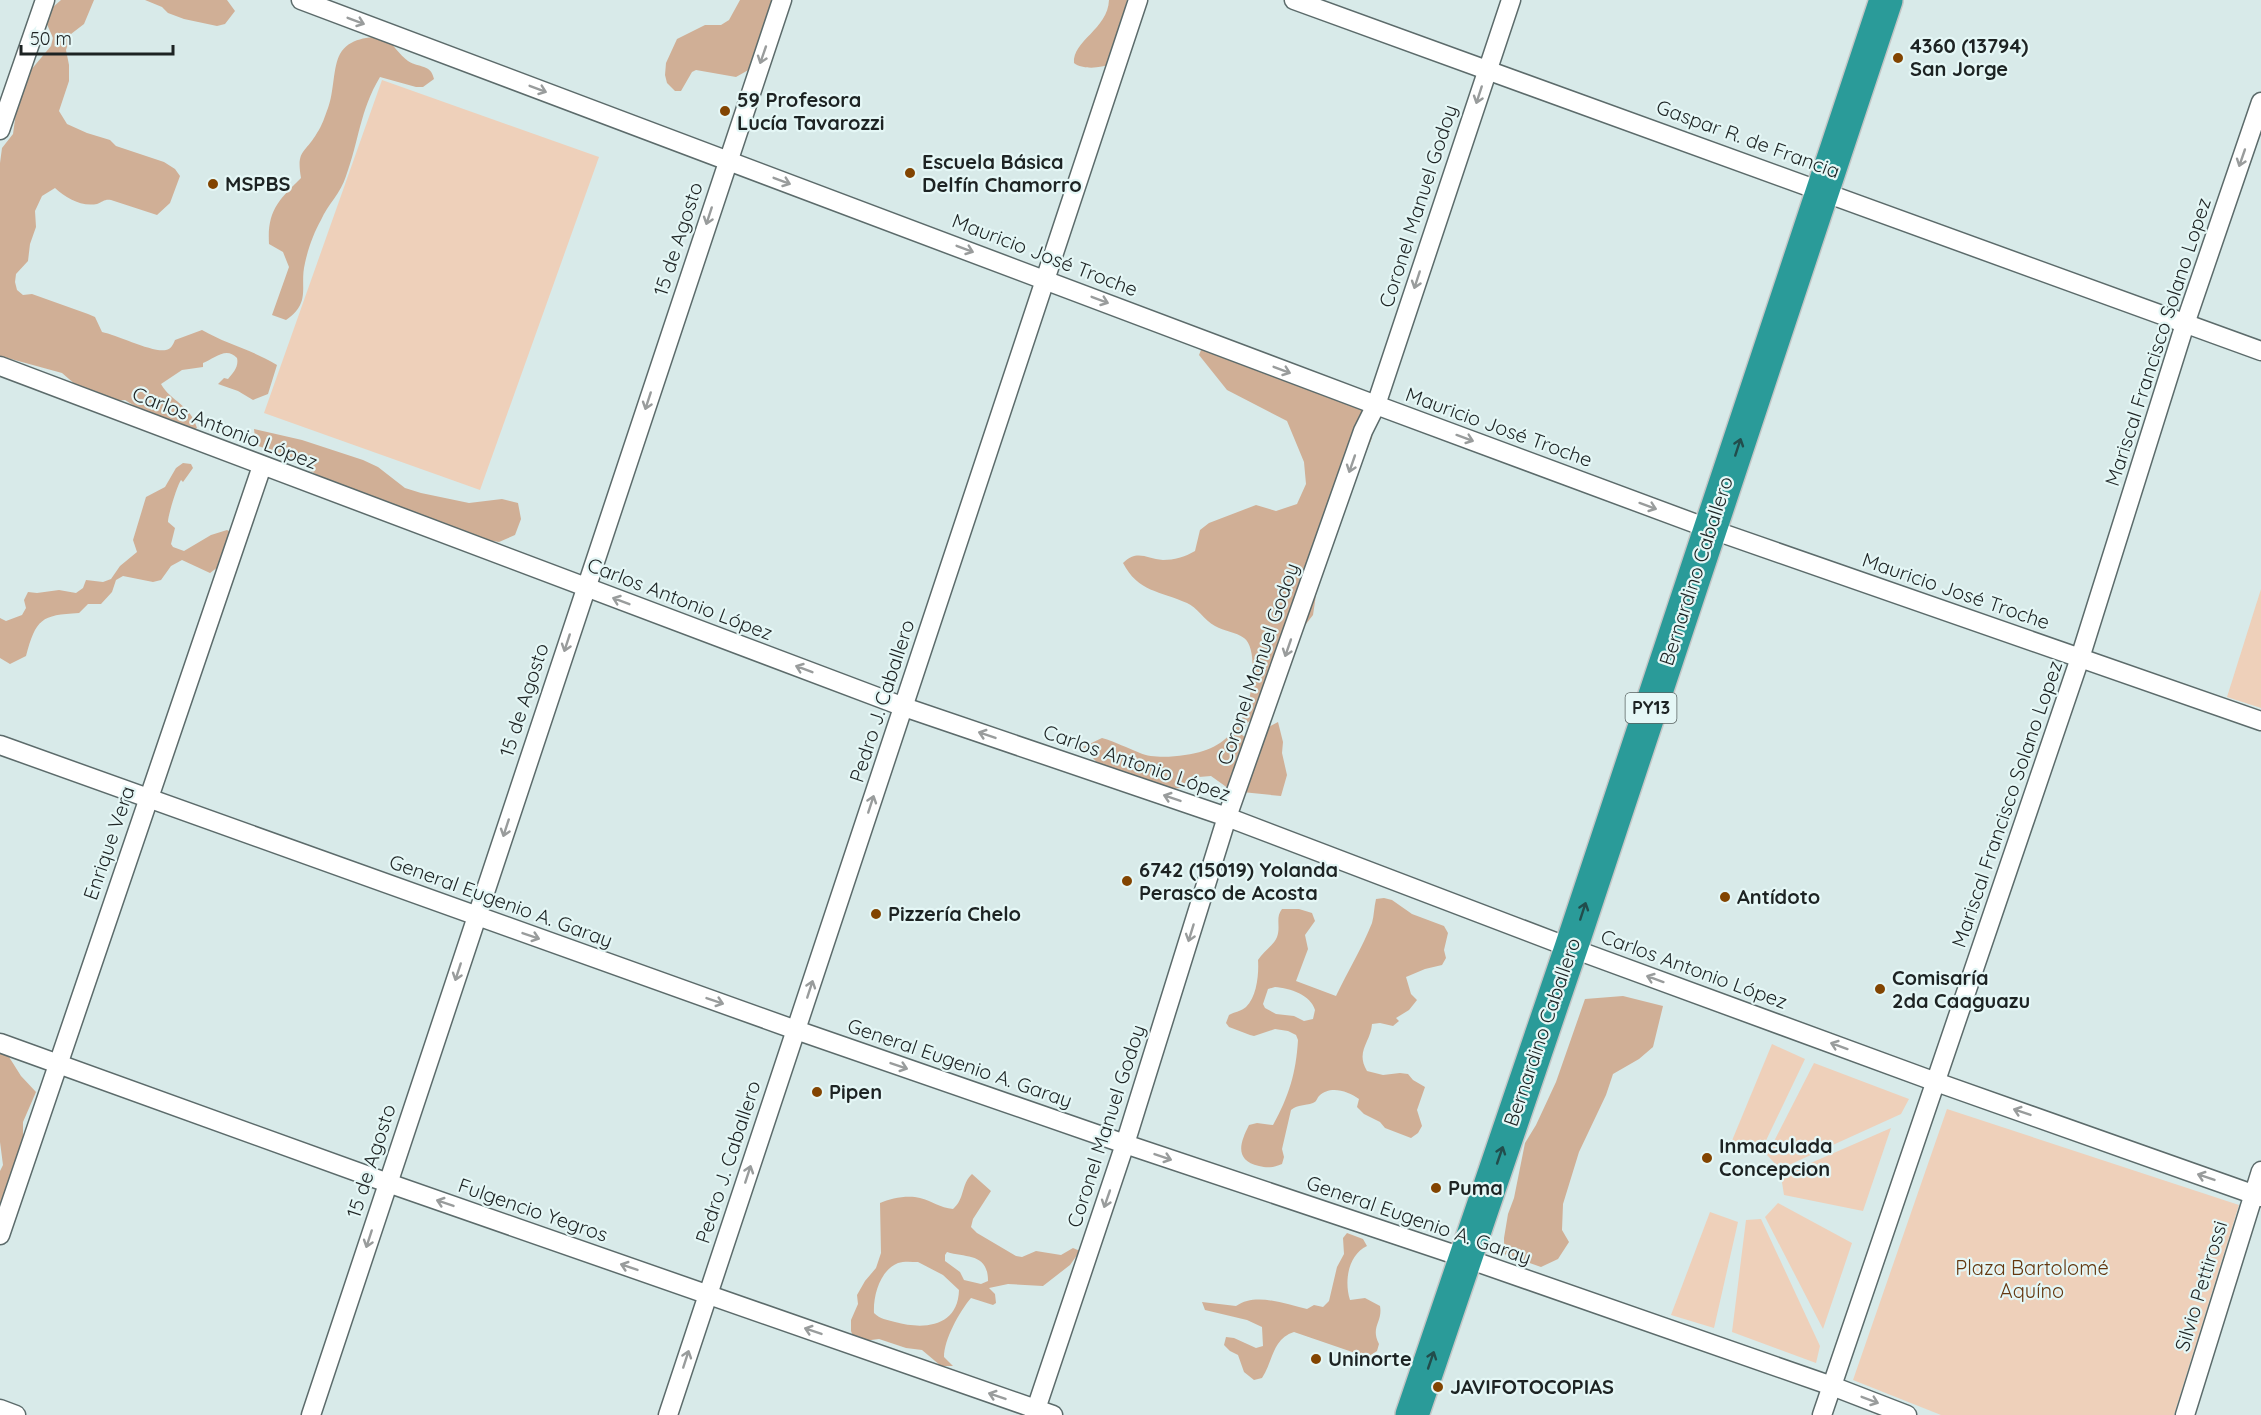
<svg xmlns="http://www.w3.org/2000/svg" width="2261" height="1415" font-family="Quicksand,sans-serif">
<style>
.green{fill:#eed0ba}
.forest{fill:#d0af96;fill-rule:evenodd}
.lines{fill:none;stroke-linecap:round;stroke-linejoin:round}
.street-casing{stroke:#5c6b6b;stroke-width:21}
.highway-casing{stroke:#c4c6c6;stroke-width:36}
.street{stroke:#fff;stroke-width:18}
.highway{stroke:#2a9b99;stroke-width:33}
.oneway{stroke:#999c9c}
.oneway2{stroke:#224d4c}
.poi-dot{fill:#824401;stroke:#e5f7f6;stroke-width:2}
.labels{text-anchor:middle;stroke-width:4.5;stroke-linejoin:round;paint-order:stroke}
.shield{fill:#e5f7f6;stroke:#596362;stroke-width:1.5}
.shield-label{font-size:18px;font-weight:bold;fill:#1d2323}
.poi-label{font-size:20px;font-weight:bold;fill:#1d2323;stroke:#e5f7f6;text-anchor:start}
.street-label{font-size:20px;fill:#1d2323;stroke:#e5f7f6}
.park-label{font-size:20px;fill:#64370f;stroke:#e5f7f6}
</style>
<rect width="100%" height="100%" fill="#d8eae9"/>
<g class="green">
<path d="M382,80l217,77 -119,333 -216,-77z"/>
<path d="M2261,589v119l-34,-11z"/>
<path d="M1772,1044l33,15 -45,94 -29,-10z"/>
<path d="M1814,1063l95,36 -8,15 -121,55 -13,-14z"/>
<path d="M1947,1109l292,96 -65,210h-233l-88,-35z"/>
<path d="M1891,1128l-28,83 -79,-16 -3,-19z"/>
<path d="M1778,1203l74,40 -29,86 -58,-112z"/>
<path d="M1710,1212l28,10 -24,106 -43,-13z"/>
<path d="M1761,1219l59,127 -4,17 -84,-31 14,-112z"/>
</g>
<g class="forest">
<path d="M61,0h33l-10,24 -13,10 -5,16 3,15v16l-10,30 8,13 20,9 23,7 6,6 48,16 11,7 5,7 -10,27 -13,12 -46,-15c-7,-1 -8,2 -14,4 -16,3 -31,-6 -42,-16l-13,8 -7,15 1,16 -6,17 -2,17 -12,13 -1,8 2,8 6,5 9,-1 56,20 7,3 7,15c15,3 51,21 64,18 5,-1 7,-5 9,-10l27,-10c24,14 51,20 75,35l-9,29 -15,6 -15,-9 -20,-7 6,-6 4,1c5,-6 11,-12 9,-21 -11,-12 -23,1 -34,5v4l-21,3 -21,14c10,18 29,20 36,44l-8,5 -40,-18 -24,-15 -8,1 -33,-12 -8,-4 -14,-12 -62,-17v-193l2,-15 11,-14 7,-51 31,-37 2,-8 -7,-16 7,-15z"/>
<path d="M145,0h82l8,11 -10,13 -8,2 -33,-7 -16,-6 -6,-6z"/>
<path d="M740,0h34l-22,68 -16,9 -40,-7 -4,2 -11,19h-6l-8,-8 -2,-8 1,-12 11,-24 28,-14h16l8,-5z"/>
<path d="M1109,0h18l-16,64c-10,4 -28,6 -37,-1 -2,-22 34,-34 35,-63z"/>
<path d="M385,36c7,8 15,19 23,25 11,7 23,3 26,18l-11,8h-7l-36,-10c-20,33 -21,64 -34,99 -5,17 -18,28 -25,44 -7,12 -13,29 -16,43 -6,24 7,39 -19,57l-14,-5 17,-48 -6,-15 -14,-8c-2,-34 10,-44 32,-66 -5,-29 4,-24 16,-45 5,-7 8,-17 11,-25 6,-15 5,-42 12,-54 9,-16 29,-17 45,-18z"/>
<path d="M1203,345l159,63c10,10 13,16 10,30l-51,123 -8,54 -21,27 -13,53 -33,29 -4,11 9,6 8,-9 19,-10 5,20 -1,11 5,22 -6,21 -49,-5 -21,-15 -12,1 -19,11 -23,3 -46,-13 -28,-31 19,-9c14,4 25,10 38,15 16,7 47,3 63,-2 21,-6 36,-23 44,-43 5,-15 11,-60 -3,-70 -8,-6 -20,-7 -29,-12 -11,-6 -18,-19 -28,-23 -27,-12 -49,-11 -64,-40 15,-14 23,-4 40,-3 11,0 22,-3 32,-9l5,-21 9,-7 47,-18 20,6 21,-7 9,-20 -2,-22 -17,-41 -60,-31 -28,-35z"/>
<path d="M254,429l48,11 61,20 15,7 27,21 16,5 48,10 33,-4 16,4 3,16 -6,16 -16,7 -37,-6 -128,-51 -45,-27 -33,-13z"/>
<path d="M183,463l8,1 2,4 -10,14 -2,-2c-4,6 -13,35 -13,42l7,6 -4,16 2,3 11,4 27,-16 16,-5 4,2 -5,29 -16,12 -28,-13 -11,6 -10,14 -8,2 -30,-6 -7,4 -4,12 -11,12h-13l-9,9c-38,2 -43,6 -53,43l-16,8 -10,-6v-40l6,3 16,-6 4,-7 -2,-8 4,-8 9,1 22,-3 17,3 7,-5 3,-8 17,2 8,-3 9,-13 17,-14 -4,-12 13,-43 19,-10 11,-19z"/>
<path d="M1384,898l8,2 20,14 32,12 4,7 -4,17 2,8 -4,7 -17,4 -19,8 5,17 6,6 -8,10 -13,8 3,3 -6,5 -13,-3 -8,1c-1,18 -17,27 -5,47l16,4 17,-2 8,1 5,6 12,7 -8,23 5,16 -4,7 -7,5 -26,-10 -5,-6 -16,-8 -7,-7 2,-8c-11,-8 -29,-14 -40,-3 -3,4 -2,5 -6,7 -9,3 -14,1 -22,7l-9,39 2,8 -2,7c-9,4 -15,4 -23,2 -25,-6 -19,-23 -10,-41l8,-2 16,2c16,-29 23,-52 25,-85l-2,-5 -8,-4 -13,-2 -21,7 -4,-1 -21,-8 -3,-4 3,-8c5,-3 13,-4 17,-8 11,-10 13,-34 12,-47 5,-8 16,-15 19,-23 4,-11 -2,-19 5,-28h17l13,4 3,8 -10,14 3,14 -12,32 40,15c12,-25 26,-48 36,-73 2,-7 2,-16 4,-24zM1275,987c15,1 36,8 40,23l-2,9 -9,2 -10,-5 -18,-2 -11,-6 -2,-4 5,-15z"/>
<path d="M1623,996l40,10 -10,41 -14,12 -26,15 -7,21 -27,57 -16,52 -1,26 7,12 -11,17 -17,8 -37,-13v-16l4,-24 6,-16 11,-55 11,-18 20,-43 29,-83z"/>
<path d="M4,1049l17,27 15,16 -13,30v36l-23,60v-47l3,-6 -3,-23v-89z"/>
<path d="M972,1174l19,17 -18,28 -2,8 6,6 39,23 6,1 14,-6 25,4 12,-7 7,3 -10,14 -27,21 -35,-2 -19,4 6,6 1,9 -3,2 -22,-7c-12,14 -27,42 -27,59l9,9h-12l-19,-16 -16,-2 -27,-9 -16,2 -9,-2 -3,-8v-11l7,-16 -1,-9 8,-14 11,-13 5,-15 -1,-50c11,-5 28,-8 40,-5 12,3 20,10 33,11 12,-10 8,-25 19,-35zM947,1252c20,6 41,1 41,29l-7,3 -17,-4 -4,-8 -15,-11v-6zM918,1262l25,13 16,15c-1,37 -35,40 -64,32 -8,-2 -15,-3 -21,-9 -1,-17 6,-43 24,-50 6,-2 14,-1 20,-1z"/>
<path d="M1347,1233l16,6 4,7c-19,9 -23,35 -17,54l15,-2 15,8c3,16 -10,21 -1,38l-2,7 -8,5 -8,-1 -67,-23c-22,7 -21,30 -32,46l-8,2 -10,-8 -6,-17 -8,-4 -6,-6 2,-8 8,1 22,10 7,-2 -1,-19 -15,-7 -42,-10 -3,-8 34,4c20,-14 48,-2 71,3l7,-4 9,2 6,-6 8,-34 7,-13 -1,-16z"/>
</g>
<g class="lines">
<defs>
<g id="street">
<path d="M301,0l1075,405 334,124 551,192"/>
<path d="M1294,0l967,351"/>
<path d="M0,130l45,-130"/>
<path d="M0,366l904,341 323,110 344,131 365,134 325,115"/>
<path d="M0,745l796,285 329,114 340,114 367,128 75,29"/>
<path d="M0,1043l388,140 665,232"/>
<path d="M0,1235l262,-769"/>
<path d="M0,1409l16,6"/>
<path d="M311,1415l471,-1415"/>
<path d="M668,1415l470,-1415"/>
<path d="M1034,1415l91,-271 102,-327 136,-386 13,-26 135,-405"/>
<path d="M1822,1415l258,-757 105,-334 76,-222"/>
<path d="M2185,1415l76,-244"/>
</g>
<path id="highway" d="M1412,1415l159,-467 315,-948"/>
</defs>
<use href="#street" class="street-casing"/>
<use href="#highway" class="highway-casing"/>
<use href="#street" class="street"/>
<use href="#highway" class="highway"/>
</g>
<defs><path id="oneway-shaft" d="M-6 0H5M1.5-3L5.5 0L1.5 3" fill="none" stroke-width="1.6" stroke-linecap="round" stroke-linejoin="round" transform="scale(1.5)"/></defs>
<g class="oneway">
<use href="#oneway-shaft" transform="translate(356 21) rotate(21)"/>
<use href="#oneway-shaft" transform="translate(763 55) rotate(109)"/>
<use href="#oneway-shaft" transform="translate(538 89) rotate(21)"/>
<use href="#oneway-shaft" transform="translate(1479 95) rotate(108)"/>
<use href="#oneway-shaft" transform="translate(2242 158) rotate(109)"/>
<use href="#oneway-shaft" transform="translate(782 181) rotate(21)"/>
<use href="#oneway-shaft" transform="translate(709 216) rotate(108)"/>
<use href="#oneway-shaft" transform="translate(965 249) rotate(21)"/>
<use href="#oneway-shaft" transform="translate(1417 280) rotate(108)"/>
<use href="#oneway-shaft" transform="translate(1100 300) rotate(21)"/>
<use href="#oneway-shaft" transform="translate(1282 370) rotate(21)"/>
<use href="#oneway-shaft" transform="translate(648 401) rotate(108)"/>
<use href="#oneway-shaft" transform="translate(1465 438) rotate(20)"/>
<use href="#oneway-shaft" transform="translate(1352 464) rotate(109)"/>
<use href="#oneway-shaft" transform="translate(1648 506) rotate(20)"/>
<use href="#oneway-shaft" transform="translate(621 601) rotate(-159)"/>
<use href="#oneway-shaft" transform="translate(567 643) rotate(108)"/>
<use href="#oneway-shaft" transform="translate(1288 648) rotate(109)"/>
<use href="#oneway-shaft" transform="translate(804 669) rotate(-159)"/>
<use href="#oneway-shaft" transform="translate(987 735) rotate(-161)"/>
<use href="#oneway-shaft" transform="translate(1172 798) rotate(-161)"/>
<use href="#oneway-shaft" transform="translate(871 804) rotate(-72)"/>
<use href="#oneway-shaft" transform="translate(506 828) rotate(108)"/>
<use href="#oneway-shaft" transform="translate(1191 933) rotate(107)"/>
<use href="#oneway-shaft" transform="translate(531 936) rotate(19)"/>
<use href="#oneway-shaft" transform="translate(458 972) rotate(108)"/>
<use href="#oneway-shaft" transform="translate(1655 979) rotate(-160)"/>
<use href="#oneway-shaft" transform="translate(810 989) rotate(-72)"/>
<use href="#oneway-shaft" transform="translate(715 1001) rotate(19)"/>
<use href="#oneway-shaft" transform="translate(1839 1046) rotate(-160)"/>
<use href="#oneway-shaft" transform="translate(899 1066) rotate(19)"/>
<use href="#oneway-shaft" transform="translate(2022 1112) rotate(-161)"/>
<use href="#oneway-shaft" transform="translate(1163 1157) rotate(19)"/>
<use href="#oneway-shaft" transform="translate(748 1174) rotate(-72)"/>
<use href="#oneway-shaft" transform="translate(2206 1177) rotate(-161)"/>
<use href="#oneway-shaft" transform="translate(1107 1199) rotate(109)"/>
<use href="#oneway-shaft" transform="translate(445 1203) rotate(-161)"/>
<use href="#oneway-shaft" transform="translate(369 1239) rotate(108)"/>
<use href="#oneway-shaft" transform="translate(629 1267) rotate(-161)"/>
<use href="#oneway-shaft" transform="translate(813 1331) rotate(-161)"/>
<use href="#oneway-shaft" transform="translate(686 1359) rotate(-72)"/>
<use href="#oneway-shaft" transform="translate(997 1396) rotate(-161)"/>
<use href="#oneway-shaft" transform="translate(1870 1400) rotate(21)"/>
</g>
<g class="oneway2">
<use href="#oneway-shaft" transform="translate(1738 447) rotate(-72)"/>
<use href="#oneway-shaft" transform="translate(1583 911) rotate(-72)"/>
<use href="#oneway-shaft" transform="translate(1500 1155) rotate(-71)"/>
<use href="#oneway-shaft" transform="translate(1431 1360) rotate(-71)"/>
</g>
<g class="poi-dot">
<circle cx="1898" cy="58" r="6"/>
<circle cx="725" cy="111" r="6"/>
<circle cx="910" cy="173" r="6"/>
<circle cx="213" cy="184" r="6"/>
<circle cx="1127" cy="881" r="6"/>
<circle cx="1725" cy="897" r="6"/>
<circle cx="876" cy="914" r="6"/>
<circle cx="1880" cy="989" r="6"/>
<circle cx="817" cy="1092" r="6"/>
<circle cx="1707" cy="1158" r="6"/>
<circle cx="1436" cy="1188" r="6"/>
<circle cx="1316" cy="1359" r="6"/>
<circle cx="1438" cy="1387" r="6"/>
</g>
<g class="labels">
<rect class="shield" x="1625.5" y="693" width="51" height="30" rx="4.5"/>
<g class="shield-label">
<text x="1651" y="714">PY13</text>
</g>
<g class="poi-label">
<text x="1910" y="53">4360 (13794)<tspan x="1910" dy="23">San Jorge</tspan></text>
<text x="737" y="107">59 Profesora<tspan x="737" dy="23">Lucía Tavarozzi</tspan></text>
<text x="922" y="169">Escuela Básica<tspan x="922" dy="23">Delfín Chamorro</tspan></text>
<text x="225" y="191">MSPBS</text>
<text x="1139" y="877">6742 (15019) Yolanda<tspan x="1139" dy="23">Perasco de Acosta</tspan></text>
<text x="1737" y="904">Antídoto</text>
<text x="888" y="921">Pizzería Chelo</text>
<text x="1892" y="985">Comisaría<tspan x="1892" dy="23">2da Caaguazu</tspan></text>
<text x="829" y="1099">Pipen</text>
<text x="1719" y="1153">Inmaculada<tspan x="1719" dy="23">Concepcion</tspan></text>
<text x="1448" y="1195">Puma</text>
<text x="1328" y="1366">Uninorte</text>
<text x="1450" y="1394">JAVIFOTOCOPIAS</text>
</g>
<g class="street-label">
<text transform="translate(1748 139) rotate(20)" y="7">Gaspar R. de Francia</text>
<text transform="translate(1418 206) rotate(-72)" y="7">Coronel Manuel Godoy</text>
<text transform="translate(678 239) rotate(-72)" y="7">15 de Agosto</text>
<text transform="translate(1045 255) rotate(21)" y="7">Mauricio José Troche</text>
<text transform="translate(2158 342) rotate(-72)" y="7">Mariscal Francisco Solano Lopez</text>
<text transform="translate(1499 427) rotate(20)" y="7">Mauricio José Troche</text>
<text transform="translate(225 428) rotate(21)" y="7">Carlos Antonio López</text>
<text transform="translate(1696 571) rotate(-72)" y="7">Bernardino Caballero</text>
<text transform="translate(1956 591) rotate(19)" y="7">Mauricio José Troche</text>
<text transform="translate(680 599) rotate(21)" y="7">Carlos Antonio López</text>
<text transform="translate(1258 664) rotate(-71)" y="7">Coronel Manuel Godoy</text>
<text transform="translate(524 700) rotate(-72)" y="7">15 de Agosto</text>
<text transform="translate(882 701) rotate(-72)" y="7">Pedro J. Caballero</text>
<text transform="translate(1137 763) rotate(19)" y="7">Carlos Antonio López</text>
<text transform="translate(2007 804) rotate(-71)" y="7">Mariscal Francisco Solano Lopez</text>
<text transform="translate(109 843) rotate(-71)" y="7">Enrique Vera</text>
<text transform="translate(501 901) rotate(20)" y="7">General Eugenio A. Garay</text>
<text transform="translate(1694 969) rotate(20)" y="7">Carlos Antonio López</text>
<text transform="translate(1542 1032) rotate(-71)" y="7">Bernardino Caballero</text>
<text transform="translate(960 1063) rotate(19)" y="7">General Eugenio A. Garay</text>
<text transform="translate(1106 1126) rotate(-72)" y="7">Coronel Manuel Godoy</text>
<text transform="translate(371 1161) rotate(-72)" y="7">15 de Agosto</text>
<text transform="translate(728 1162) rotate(-72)" y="7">Pedro J. Caballero</text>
<text transform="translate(533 1210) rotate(19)" y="7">Fulgencio Yegros</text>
<text transform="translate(1419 1220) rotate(19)" y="7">General Eugenio A. Garay</text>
<text transform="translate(2201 1286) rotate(-73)" y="7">Silvio Pettirossi</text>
</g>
<g class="park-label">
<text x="2032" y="1275">Plaza Bartolomé<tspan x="2032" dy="23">Aquíno</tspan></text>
</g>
</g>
<path d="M21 45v9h152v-9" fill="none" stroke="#1d2323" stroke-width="3"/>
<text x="30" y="45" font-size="18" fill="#1d2323" stroke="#e5f7f6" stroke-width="4.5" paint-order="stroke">50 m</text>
</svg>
